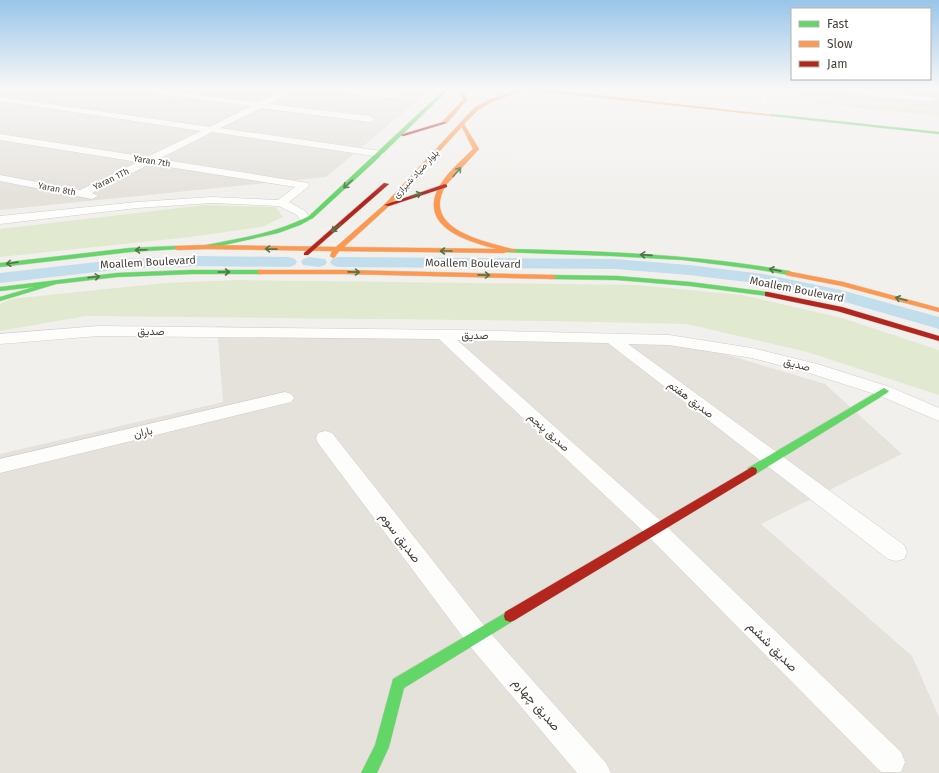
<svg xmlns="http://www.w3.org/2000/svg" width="939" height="773" font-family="'Fira Sans',Vazirmatn,sans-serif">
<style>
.residential{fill:#e5e2dc}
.green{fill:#e1ead0}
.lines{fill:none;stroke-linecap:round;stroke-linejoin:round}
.canal{fill:#c2deec;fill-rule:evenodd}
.street-casing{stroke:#d0cecb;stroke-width:1}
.fast-casing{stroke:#d0ccc5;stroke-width:1}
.slow-casing{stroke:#d0ccc5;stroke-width:1}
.jam-casing{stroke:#d0ccc5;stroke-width:1}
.street{fill:#fdfdfc;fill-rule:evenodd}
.fast{fill:#63d668;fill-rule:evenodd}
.slow{fill:#ff974d;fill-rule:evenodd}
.jam{fill:#b3261e;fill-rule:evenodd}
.oneway{stroke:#517549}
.labels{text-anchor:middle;stroke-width:4;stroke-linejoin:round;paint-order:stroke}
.far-street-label{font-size:9px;fill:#484139;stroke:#fff}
.street-label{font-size:11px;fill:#484139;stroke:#fff}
.near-street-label{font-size:13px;fill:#484139;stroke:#fff}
</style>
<rect width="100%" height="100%" fill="#f2f0ed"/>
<g class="residential">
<path d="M0,89h432l-106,88 -326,33z"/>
<path d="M735,89h204v20l-85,-9z"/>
<path d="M217,326l471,17 137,41 77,70 -141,70 151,132 27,61v56h-939v-319l223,-52z"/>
</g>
<g class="green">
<path d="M665,89h46l37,4 -1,5z"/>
<path d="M767,93l172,17v6l-170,-17z"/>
<path d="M205,205l71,2 7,10 -21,10 -72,10 -190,20v-28z"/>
<path d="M239,280l399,5 104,10 100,23 97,32v45l-132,-43 -120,-28 -140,-3 -461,-5 -86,15v-27l10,-5 154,-16z"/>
</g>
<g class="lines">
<g class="canal">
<path d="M198,256l91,1 6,2 2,3 -2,3 -6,2 -91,-1 -75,3 -123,14v-10l123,-14z"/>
<path d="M309,257l16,2 2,3 -2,3 -6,2 -16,-2 -2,-3 2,-3z"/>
<path d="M338,257l277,2 74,6 74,9 78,16 98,27v12l-101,-29 -75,-16 -74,-9 -74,-6 -277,-2 -6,-2 -2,-3 2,-3z"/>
</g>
<defs>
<g id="street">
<path d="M286,89h10l-27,15 101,12 4,3 -4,3 -109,-14 -41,20 161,23 5,3 -5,3 -169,-25 -53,27 149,24 1,2 -1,2 -19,15 16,9 6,8 -2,2h-8l-4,-6 -18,-9 -67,-3 -75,5 -137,16v-8l137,-14 75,-5 66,3 17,-13 -145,-23 -58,29 6,3 -6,3 -92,-18v-6l80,15 58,-28 -138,-22v-6l147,23 54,-26 -201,-30v-4l210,30 41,-21 -95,-12 -4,-2 4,-2 103,12z"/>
<path d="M328,89h24l51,6 4,2 -4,2 -71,-8z"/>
<path d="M758,89h8l2,14 -1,2h-6l-1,-2z"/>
<path d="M825,89h49l2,4 55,4 4,2 -4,2 -57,-4 -4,-3 -41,-3z"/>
<path d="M99,326l360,4 210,5 83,13 65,16 73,23 49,21v13l-61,-26 -72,-23 -54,-14 -83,-13 -41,-1 276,201 3,7 -3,7 -8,2 -8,-2 -280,-216 -151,-3 206,183 238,229 4,10 -4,10h-20l-234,-237 -208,-196 -340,-3 -99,8v-10z"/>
<path d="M285,392l6,2 3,4 -3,4 -291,71v-14z"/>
<path d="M325,431l7,2 154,195 120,135 5,10h-34l-109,-129 -150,-201 -2,-5 2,-5z"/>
</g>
<g id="fast">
<path d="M445,89h4l-76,74 -60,55 -13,7 -22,8 -72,16 -3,-2 3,-2c35,-7 71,-12 103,-29z"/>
<path d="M770,114l169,18v2l-167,-18z"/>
<path d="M177,246l3,2 -1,1 -49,3 -130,15v-4l130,-15z"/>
<path d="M504,249c96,2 191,5 285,22l4,2 -4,2 -35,-6 -71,-9 -71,-4 -110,-4v-2z"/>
<path d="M192,270h69l4,2 -4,2h-69l-75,3 -61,7 -56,17v-4l34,-10 -34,4v-4l117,-14z"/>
<path d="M550,275l67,1 73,6 78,10 4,2 -4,2 -78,-10 -73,-6 -64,-1h-3z"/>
<path d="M884,388l5,3 -2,2 -131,81 -4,1 -4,-1 -1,-3 1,-3z"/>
<path d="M510,610l5,2 1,4 -1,4 -111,68 -15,59 -12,26h-16l14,-28 18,-66z"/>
</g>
<g id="slow">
<path d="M459,89h4l4,11 -20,23h-4v-2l20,-21z"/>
<path d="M518,90l50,2 206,23 -2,1 -204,-22 -48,-3 -28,11 -14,8 -14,14 15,25 -33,36c-27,45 41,57 70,65v2l-9,-1 -3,2 -165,-2 -4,6 -2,1 -3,-2 2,-5 -126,-2 -29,1 -3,-2 3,-2 29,-1 130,2 49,-43 89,-96 14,-8zM462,127l11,22c-12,12 -29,26 -36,42 -16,38 33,51 60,58l-153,-2 45,-41z"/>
<path d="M258,270h87l208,5 4,2 -4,2 -208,-5h-87z"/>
<path d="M786,271l57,11 96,26v4l-97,-26 -56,-11z"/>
</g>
<g id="jam">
<path d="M443,122l4,1 -43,13 -4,-1z"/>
<path d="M384,183l5,1 -81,71h-4v-2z"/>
<path d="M445,184l2,1v2l-58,19 -5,-1z"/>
<path d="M765,292h3l74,15 97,29v5l-102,-30 -72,-15z"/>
<path d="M752,467l4,1 1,3 -1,3 -241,146 -5,2 -5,-2 -1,-4 1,-4z"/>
</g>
</defs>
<use href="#street" class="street-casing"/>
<use href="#fast" class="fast-casing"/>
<use href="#slow" class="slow-casing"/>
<use href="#jam" class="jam-casing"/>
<use href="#street" class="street"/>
<use href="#fast" class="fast"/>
<use href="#slow" class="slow"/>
<use href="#jam" class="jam"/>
</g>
<defs><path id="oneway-shaft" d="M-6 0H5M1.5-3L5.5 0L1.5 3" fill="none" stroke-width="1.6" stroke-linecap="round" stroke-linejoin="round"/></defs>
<g class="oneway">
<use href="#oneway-shaft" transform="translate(457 172) rotate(-50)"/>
<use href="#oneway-shaft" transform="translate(348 184) rotate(138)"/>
<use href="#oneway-shaft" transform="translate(416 195) rotate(-18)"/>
<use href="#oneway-shaft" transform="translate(336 228) rotate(140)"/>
<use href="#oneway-shaft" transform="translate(271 249) rotate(-179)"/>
<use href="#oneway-shaft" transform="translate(141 250) rotate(178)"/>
<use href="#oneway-shaft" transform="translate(446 251) rotate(-180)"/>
<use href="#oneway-shaft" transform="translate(646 255) rotate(-176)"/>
<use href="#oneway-shaft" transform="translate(12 263) rotate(172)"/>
<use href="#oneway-shaft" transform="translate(775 270) rotate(-169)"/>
<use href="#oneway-shaft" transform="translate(224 272)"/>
<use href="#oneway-shaft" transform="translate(354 272) rotate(1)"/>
<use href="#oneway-shaft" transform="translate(484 275) rotate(1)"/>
<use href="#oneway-shaft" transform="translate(94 277) rotate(-6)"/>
<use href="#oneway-shaft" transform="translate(901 299) rotate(-165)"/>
</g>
<linearGradient id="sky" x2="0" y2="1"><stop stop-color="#99c5ea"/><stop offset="0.45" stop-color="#f9f8f7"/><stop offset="1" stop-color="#f9f8f7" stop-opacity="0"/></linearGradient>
<rect width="939" height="197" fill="url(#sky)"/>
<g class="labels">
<g class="far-street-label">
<text transform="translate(152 161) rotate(9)" y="3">Yaran 7th</text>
<text transform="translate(416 174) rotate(-47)" y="3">بلوار صیاد شیرازی</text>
<text transform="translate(111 179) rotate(-26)" y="3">Yaran 1Th</text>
<text transform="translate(57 189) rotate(11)" y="3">Yaran 8th</text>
</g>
<g class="street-label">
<text transform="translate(148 262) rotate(-3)" y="4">Moallem Boulevard</text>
<text transform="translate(473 263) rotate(1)" y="4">Moallem Boulevard</text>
<text transform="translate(797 289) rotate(11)" y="4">Moallem Boulevard</text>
<text transform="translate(151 331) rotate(1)" y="4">صدیق</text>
<text transform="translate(475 335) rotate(1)" y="4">صدیق</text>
<text transform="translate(797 364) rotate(14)" y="4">صدیق</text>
<text transform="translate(691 399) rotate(37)" y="4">صدیق هفتم</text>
<text transform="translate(143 432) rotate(-13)" y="4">باران</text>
<text transform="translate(549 432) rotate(42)" y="4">صدیق پنجم</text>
</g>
<g class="near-street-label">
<text transform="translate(401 537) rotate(53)" y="5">صدیق سوم</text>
<text transform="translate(773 646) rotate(45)" y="5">صدیق ششم</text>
<text transform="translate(537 704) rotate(49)" y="5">صدیق چهارم</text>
</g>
</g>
<rect x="791" y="8" width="140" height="72" fill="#ffffff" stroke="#b6b3b0"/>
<rect x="799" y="21" width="20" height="6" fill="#63d668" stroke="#b6b3b0"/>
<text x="827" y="28" font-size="12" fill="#484139">Fast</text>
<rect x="799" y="41" width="20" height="6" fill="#ff974d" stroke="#b6b3b0"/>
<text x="827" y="48" font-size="12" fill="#484139">Slow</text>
<rect x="799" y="61" width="20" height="6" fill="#b3261e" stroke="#b6b3b0"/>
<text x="827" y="68" font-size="12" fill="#484139">Jam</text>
</svg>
